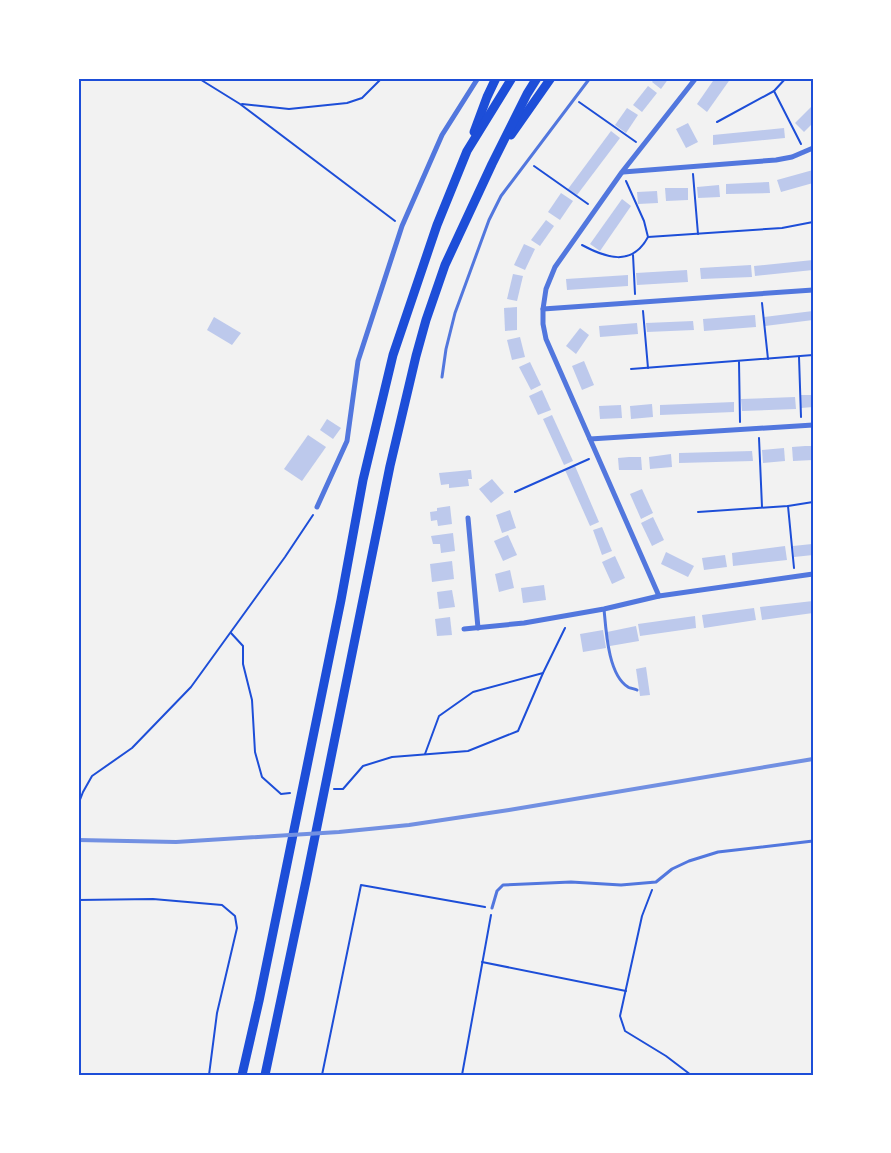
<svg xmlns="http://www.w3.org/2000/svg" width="891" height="1153" font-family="Ubuntu,sans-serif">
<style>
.building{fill:#bdc9ec}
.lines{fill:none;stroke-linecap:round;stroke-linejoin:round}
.path{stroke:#1d4ed8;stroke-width:2}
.service{stroke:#5277de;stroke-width:3}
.minor{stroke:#5277de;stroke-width:5}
.trunk{stroke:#1d4ed8;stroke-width:9}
.rail{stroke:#7290e2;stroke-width:4}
.neatline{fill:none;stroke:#1d4ed8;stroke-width:2}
</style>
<rect width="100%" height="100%" fill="#f2f2f2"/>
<g class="building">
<path d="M655,78h14l-8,11 -9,-7z"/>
<path d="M715,78h16l-24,34 -10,-8z"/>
<path d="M648,86l9,7 -15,19 -9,-7z"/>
<path d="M813,105v18l-9,9 -9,-9z"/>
<path d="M627,108l11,7 -12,18 -11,-8z"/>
<path d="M688,123l10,19 -12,6 -10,-19z"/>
<path d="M784,128l1,10 -72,7v-10z"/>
<path d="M611,131l9,7 -43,57 -9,-6z"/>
<path d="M813,170v13l-32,9 -4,-12z"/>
<path d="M769,182l1,11 -44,1v-10z"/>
<path d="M719,185l1,12 -22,1 -1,-11z"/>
<path d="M665,188h23v12l-22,1z"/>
<path d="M657,191l1,12 -20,1 -1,-12z"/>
<path d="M561,193l12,8 -13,19 -12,-8z"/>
<path d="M622,199l9,7 -31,45 -10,-7z"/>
<path d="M546,220l8,6 -14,20 -9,-6z"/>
<path d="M524,244l11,5 -10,21 -11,-5z"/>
<path d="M813,260v10l-58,6 -1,-10z"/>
<path d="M751,265l1,12 -51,2 -1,-11z"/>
<path d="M687,270l1,12 -51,3 -1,-12z"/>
<path d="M513,274l10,2 -6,25 -10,-2z"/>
<path d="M628,275v11l-61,4 -1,-11z"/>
<path d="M517,307v23l-12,1 -1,-23z"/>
<path d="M813,311v9l-48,6 -1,-9z"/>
<path d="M755,315l1,12 -52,4 -1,-12z"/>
<path d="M214,317l27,16 -9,12 -25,-15z"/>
<path d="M693,321l1,9 -47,2 -1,-9z"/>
<path d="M637,323l1,11 -38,3 -1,-11z"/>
<path d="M580,328l9,7 -13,19 -10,-8z"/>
<path d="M520,337l5,20 -13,3 -5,-20z"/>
<path d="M584,361l10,24 -12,5 -10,-24z"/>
<path d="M530,362l11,23 -10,5 -12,-23z"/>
<path d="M542,390l9,20 -13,5 -9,-19z"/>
<path d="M800,395h13v12l-12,1z"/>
<path d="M795,397l1,12 -54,2 -1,-12z"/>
<path d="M734,402v10l-74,3v-10z"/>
<path d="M652,404l1,13 -22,2 -1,-13z"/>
<path d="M621,405l1,13 -22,1 -1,-13z"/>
<path d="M552,415l21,46 -9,4 -21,-46z"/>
<path d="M327,419l14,9 -8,11 -13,-9z"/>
<path d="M308,435l18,12 -24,34 -18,-12z"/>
<path d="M805,446h8v14l-20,1 -1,-14z"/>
<path d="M784,448l1,13 -22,2 -1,-13z"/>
<path d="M752,451l1,10 -74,2v-10z"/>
<path d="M671,454l1,13 -22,2 -1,-12z"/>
<path d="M629,457h12l1,13h-23l-1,-12z"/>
<path d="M575,466l24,56 -9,4 -25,-56z"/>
<path d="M471,470l1,9h-4l1,7 -20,2v-4l-8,1 -2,-12z"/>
<path d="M492,479l12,14 -13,10 -12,-14z"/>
<path d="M642,489l11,24 -12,6 -11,-25z"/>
<path d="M450,506l2,18 -14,2 -1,-6 -6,1 -1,-9 7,-1v-3z"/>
<path d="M510,510l6,18 -14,5 -6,-18z"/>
<path d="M653,517l11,23 -12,6 -11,-23z"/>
<path d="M602,527l10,24 -10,4 -9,-25z"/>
<path d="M453,533l2,18 -14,2 -1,-9h-7l-2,-8z"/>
<path d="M508,535l9,20 -14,6 -9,-20z"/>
<path d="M812,544h1v11l-19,2 -1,-11z"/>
<path d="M785,546l2,14 -54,6 -1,-13z"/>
<path d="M666,552l28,14 -6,11 -27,-13z"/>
<path d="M725,555l2,12 -23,3 -2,-12z"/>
<path d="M615,556l10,22 -13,6 -10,-22z"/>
<path d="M452,561l2,18 -22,3 -2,-18z"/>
<path d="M510,570l4,18 -15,4 -4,-18z"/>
<path d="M544,585l2,15 -23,3 -2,-15z"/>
<path d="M452,590l3,17 -16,2 -2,-17z"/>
<path d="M813,601v12l-51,7 -2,-13z"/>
<path d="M754,608l2,12 -52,8 -2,-13z"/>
<path d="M695,616l1,12 -56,8 -2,-12z"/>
<path d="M450,617l2,18 -15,1 -2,-17z"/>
<path d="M636,626l3,15 -29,5 -3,-14z"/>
<path d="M603,630l3,18 -23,4 -3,-18z"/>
<path d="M646,667l4,28 -10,1 -4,-27z"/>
</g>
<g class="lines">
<g class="path">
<path d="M198,78l42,26 155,117"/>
<path d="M774,91l27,53"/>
<path d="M579,102l57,40"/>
<path d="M242,104l47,5 58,-6 15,-5 20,-20"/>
<path d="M717,122l57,-31 12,-13"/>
<path d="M534,166l54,38"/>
<path d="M693,174l5,60"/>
<path d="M626,181l18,40 4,16"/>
<path d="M582,245c24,13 50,22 66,-8l134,-9 31,-6"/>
<path d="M633,255l2,39"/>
<path d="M762,303l6,56"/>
<path d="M643,311l5,57"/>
<path d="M799,357l2,60"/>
<path d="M739,362l1,60"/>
<path d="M631,369l182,-14"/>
<path d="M759,438l3,69"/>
<path d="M515,492l74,-33"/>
<path d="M788,506l6,62"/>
<path d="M698,512l90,-6 25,-4"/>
<path d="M231,633l12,13v18l9,36 3,52 7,25 19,17 9,-1"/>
<path d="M425,754l14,-38 34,-24 70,-19"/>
<path d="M334,789h9l20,-23 29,-9 76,-6 50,-20 25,-58 22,-45"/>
<path d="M78,805l5,-13 9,-16 40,-28 59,-61 94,-130 28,-42"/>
<path d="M652,890l-10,26 -22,100 5,15 41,25 25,19"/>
<path d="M78,900l75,-1 69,6 13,11 2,12 -20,85 -8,62"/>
<path d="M482,962l144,29"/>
<path d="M322,1075l39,-190 124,22"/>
<path d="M462,1075l29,-160"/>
</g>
<g class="service">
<path d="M442,377l4,-28 9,-36 34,-93 12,-24 89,-118"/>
<path d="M604,609c2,21 4,66 24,78 1,1 7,2 9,3"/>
<path d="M492,908l5,-17 6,-6 68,-3 50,3 35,-3 16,-13 17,-8 29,-9 95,-11"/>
</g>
<g class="minor">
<path d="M623,172l153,-12 16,-3 21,-9"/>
<path d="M543,309l270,-19"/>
<path d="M590,439l223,-14"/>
<path d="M317,507l30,-66 11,-80 44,-135 40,-91 36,-57"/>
<path d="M468,518l10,110"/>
<path d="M659,596l-113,-257 -3,-15v-15l3,-20 9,-22 67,-95 74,-94"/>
<path d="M464,629l60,-6 80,-14 55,-13 154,-22"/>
</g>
<g class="trunk">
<path d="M474,132l13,-35 9,-19"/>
<path d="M511,135l40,-57"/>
<path d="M242,1075l17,-74 82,-401 22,-120 30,-125 44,-130 30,-74 45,-73"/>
<path d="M265,1075l41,-194 84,-415 26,-110 10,-36 19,-55 47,-101 35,-70 10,-16"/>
</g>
<path class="rail" d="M78,840l98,2 163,-10 70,-7 100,-15 304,-51"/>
</g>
<rect width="891" height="1153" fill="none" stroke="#ffffff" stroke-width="159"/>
<rect x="80" y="80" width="732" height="994" class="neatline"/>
</svg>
